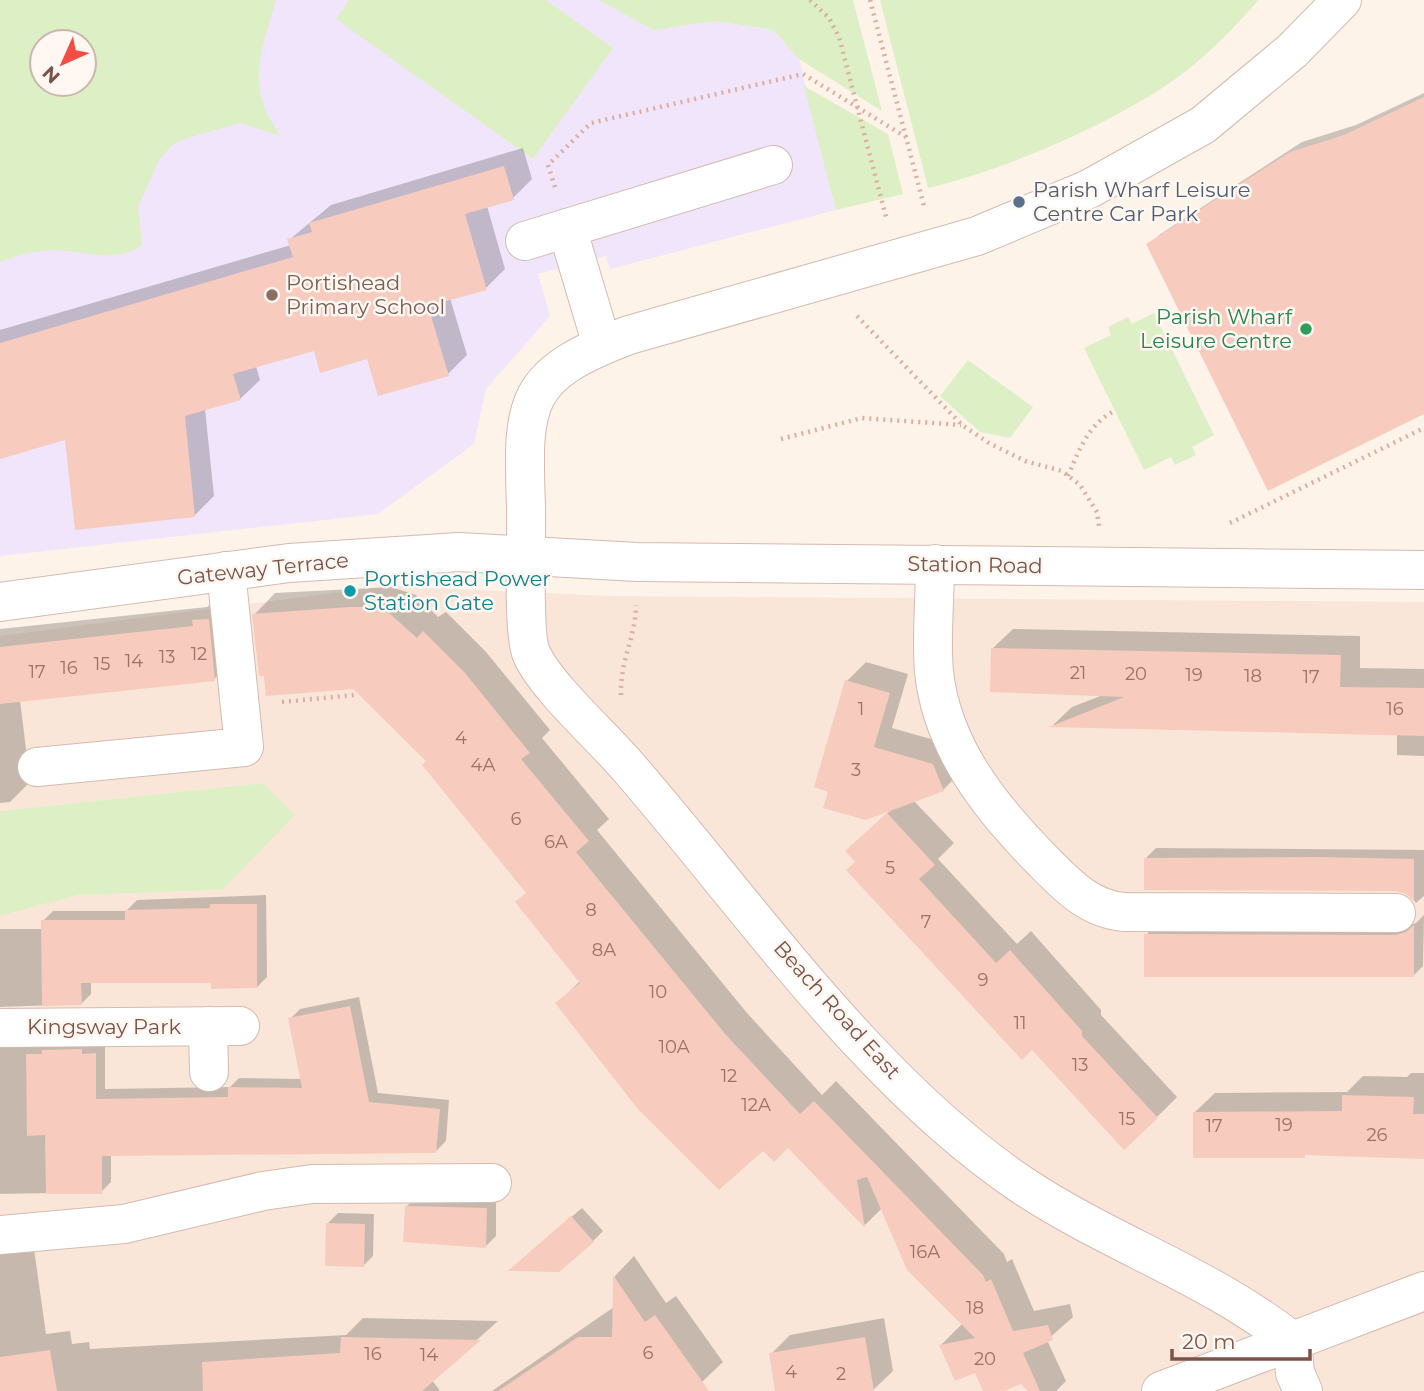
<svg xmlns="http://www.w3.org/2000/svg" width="1424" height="1391" font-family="Montserrat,sans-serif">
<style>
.residential{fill:#f9e6d9}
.education{fill:#f0e5fb;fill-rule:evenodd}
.green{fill:#ddefc5;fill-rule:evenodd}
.shadow{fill:#0003}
.building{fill:#f7cbbd}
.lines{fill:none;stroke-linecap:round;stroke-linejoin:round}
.minor-casing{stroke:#d5baaf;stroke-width:40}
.path{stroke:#ddad9f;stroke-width:4.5;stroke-dasharray:2 5;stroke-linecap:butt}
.minor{stroke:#fff;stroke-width:38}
.service-dot{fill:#5c6f8a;stroke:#fff7f1;stroke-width:2.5}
.education-dot{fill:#8d6e63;stroke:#fff7f1;stroke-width:2.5}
.leisure-dot{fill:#2e9e5b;stroke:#fff7f1;stroke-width:2.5}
.culture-dot{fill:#0f9aa8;stroke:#fff7f1;stroke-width:2.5}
.labels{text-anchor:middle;stroke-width:5;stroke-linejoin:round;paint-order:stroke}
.number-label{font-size:18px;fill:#9c7166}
.service-label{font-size:21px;fill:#4e5e75;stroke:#fff7f1;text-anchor:start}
.education-label{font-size:21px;fill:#785e54;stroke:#fff7f1;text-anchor:start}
.leisure-label{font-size:21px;fill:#27864d;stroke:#fff7f1;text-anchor:end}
.street-label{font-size:21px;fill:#7d5349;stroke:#fff7f1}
.culture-label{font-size:21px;fill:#0d838f;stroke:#fff7f1;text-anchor:start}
</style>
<rect width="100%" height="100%" fill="#fef3e9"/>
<path class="residential" d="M389,586l222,10 813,6v789h-1424v-475l78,-21 144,-5 41,-107 -263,28v-175z"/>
<path class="education" d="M0,0h599l54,30 63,-9 57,9 26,29 37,151 -226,59 -4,-13 -68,18 12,42 -64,73 -12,55 -96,70 -378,42zM42,42h42v42h-42z"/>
<g class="green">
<path d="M0,0h276c-15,53 -32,88 5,136l-41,-13 -59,17 -10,6 -12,14 -21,47 4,38c-24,19 -60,6 -87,5 -19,0 -38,6 -55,12zM42,42h42v42h-42z"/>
<path d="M349,0h197l67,48 -80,111 -197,-140z"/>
<path d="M599,0h254l29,111 -83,-52 -26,-29 -57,-9 -63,9z"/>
<path d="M880,0h379c-23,25 -46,50 -73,71 -65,50 -179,98 -258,117z"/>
<path d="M804,86l84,48 15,60 -67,16z"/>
<path d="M1154,313l60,122 -22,12 4,8 -21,10 -4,-8 -27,13 -60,-122 27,-13 -3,-8 20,-10 4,7z"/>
<path d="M968,360l65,47 -23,31 -30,-6 -40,-36z"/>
<path d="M263,783l32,32 -73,75 -144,5 -78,21v-105z"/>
</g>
<g class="shadow">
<path d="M1424,93v319l-275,-167 10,-10 143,-93 54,-17z"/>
<path d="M523,148l9,31 -19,19 -26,8 18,63 -19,19 -36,10 17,57 -19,19 -133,-25 -59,17 4,14 -20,19 -35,10 9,87 -19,19 -128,-77 -67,20v-128l291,-85 -2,-5 42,-35z"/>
<path d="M391,587l25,8 22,22 8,-5 40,40 64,78 -8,8 67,81 -12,11 150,183 75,82 14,-14 168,173 3,8 5,-3 22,52 36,-7 3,13 -26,23 19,41 -10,10h-25l-10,-9 -21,9h-15l-9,-21 -35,-25 22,-22 -81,-115 -17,17 -77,-79 -25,2 -205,-145 23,-23 -53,-88 -100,-131 -74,-74 -100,-72 21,-22z"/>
<path d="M214,601l21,58 -21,20 -194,21 10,82 -20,20 -10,1v-174l207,-22z"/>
<path d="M1013,629l347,7v32l64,1v87l-27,-1v-22l-344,-8 19,-18 31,-12 -111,-46z"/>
<path d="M866,662l42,12 -16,54 60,17 10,26 -19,19 -29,11 40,42 -16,16 79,85 14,-13 70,79v5l76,82 -20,20 -300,-255 11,-31 24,-22 -62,-18 17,-110z"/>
<path d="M1156,848l268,2v46l-8,7 -7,-10 -13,-4 -250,-31z"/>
<path d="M266,895l1,82 -10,10 -45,-6 -121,1v12l-10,10 -81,3v-78h43v-8l10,-10h73l11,-11z"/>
<path d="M1424,915l-1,51 -10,10 -267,-41 10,-10 251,1 9,-3z"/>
<path d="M359,997l19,96 71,7 -3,41 -10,10 -325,3v28l-10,10 -101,2v-156l105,6v45l125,-2 9,-9 63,1 -12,-60 10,-10z"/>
<path d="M1411,1073h13v83l-117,-3 -3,3 -109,-44 20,-19 132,-1 16,-16 44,1z"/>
<path d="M416,1197l80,2v37l-10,10 -80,-39z"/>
<path d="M582,1208l21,23 -10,10 -73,20z"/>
<path d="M338,1213l36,1 -1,42 -10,10 -35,-43z"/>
<path d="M33,1242l13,92 24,-3 2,13 17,-2 1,7 256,-14 17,-17 135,3 -66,59 8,11h-440v-144z"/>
<path d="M634,1256l32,47 10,-7 47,66 -21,20 -13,9h-197l122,-84 1,-31z"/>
<path d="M884,1318l9,53 -20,19 -96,1 -6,-37 19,-19z"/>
</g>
<g class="building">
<path d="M1424,97v317l-156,77 -122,-247 144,-92 54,-17z"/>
<path d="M504,166l10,34 -49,14 22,76 -59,16 21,70 -71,20 -11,-37 -47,14 -6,-22 -81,23 8,26 -56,16 10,101 -120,13 -10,-90 -65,19v-116l293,-86 -6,-18 25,-7 -3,-9z"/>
<path d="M350,607h19l20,6 28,25 6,-7 42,42 65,80 -9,6 68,82 -13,11 150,183 74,79 14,-13 169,174 3,7 5,-3 22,52 35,-6 5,15 -30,13 17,38h-12l-7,-7 -17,7h-21l-8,-18 -20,8 -16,-36 36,-7 -68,-68 -40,-93 -10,3 8,48 -77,-80 -14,14 -11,-11 -44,39 -82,-82 -82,-105 25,-20 -65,-81 11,-9 -104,-128 4,-4 -73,-72 -87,7 -2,-20h-5l-7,-62z"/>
<path d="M209,619l6,62 -215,23v-57l193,-21 -1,-6z"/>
<path d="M991,648l350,7 -1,32 84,1v48l-375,-9 75,-30 -134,-5z"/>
<path d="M845,680l45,13 -16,54 59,17 11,27 -78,29 -43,-12 5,-16 -14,-5z"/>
<path d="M887,813l48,52 -16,14 77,84 14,-13 72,81v5l76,82 -34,32 -92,-100 -10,10 -176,-190 9,-8 -10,-11z"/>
<path d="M1320,857l94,2v42l-8,-7 -10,-3 -252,-1v-32z"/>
<path d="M210,904h47v84l-46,1v-6h-130l1,22 -40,1 -1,-86h84v-10l85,-2z"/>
<path d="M1414,925v52h-270v-43l252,1 10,-3z"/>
<path d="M350,1006l19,96 71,7 -4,44 -334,3v38h-56l-1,-59 -18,1 -1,-82h16v-4l40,-1v5l14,-1v46l132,-2v-10l74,1 -14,-70z"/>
<path d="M1342,1095l72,2 -1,17h11v45l-119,-4v3h-112v-46l149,-1z"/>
<path d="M405,1206l82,2 -1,40 -83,-6z"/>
<path d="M571,1216l23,26 -35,30 -51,-1z"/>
<path d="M326,1223l39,1 -1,43 -39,-1z"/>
<path d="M613,1275l32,47 10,-7 54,76h-211l80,-54h34z"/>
<path d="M341,1337l140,3 -59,51h-219l-1,-29 138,-9z"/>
<path d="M865,1337l9,54h-99l-6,-38z"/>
<path d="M50,1350l7,41h-57v-34z"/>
</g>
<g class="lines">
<defs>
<g id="minor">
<path d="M567,228l35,117"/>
<path d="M525,241l248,-76"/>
<path d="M935,564c0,36 -4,73 -1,108 8,75 56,135 107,187 25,25 47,50 83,53l272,1"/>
<path d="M0,602l289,-39 170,-11 178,10 787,8"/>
<path d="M37,767l207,-20 -18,-176"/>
<path d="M208,1026l1,46"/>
<path d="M0,1028l240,-2"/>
<path d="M0,1235l124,-11 139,-33 49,-7 180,-1"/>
<path d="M1292,1341c-82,-65 -183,-98 -270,-156 -153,-103 -273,-279 -393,-417 -26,-31 -81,-79 -97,-113 -10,-18 -5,-120 -6,-148 -4,-107 -3,-132 103,-172l348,-99 112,-47 114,-64 89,-74 50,-51"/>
<path d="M1292,1341l3,32 8,18"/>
<path d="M1161,1391l263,-100"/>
</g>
</defs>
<use href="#minor" class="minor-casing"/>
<g class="path">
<path d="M810,0l19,18 10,19 47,180"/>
<path d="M870,0l54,206"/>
<path d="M555,187l-7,-22 43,-42 212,-49 103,63"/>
<path d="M857,316l105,109 27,18 36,18 37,10 18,14 17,27 2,14"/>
<path d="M781,439l81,-21 99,7"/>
<path d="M1068,476c11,-26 20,-51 46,-65"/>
<path d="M1230,523l194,-95"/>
<path d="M621,695c-1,-35 15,-59 15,-90"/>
<path d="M282,702l72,-7"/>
</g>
<use href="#minor" class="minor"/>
</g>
<circle class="service-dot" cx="1019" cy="202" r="7"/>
<circle class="education-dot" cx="272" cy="295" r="7"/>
<circle class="leisure-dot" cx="1306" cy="329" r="7"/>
<circle class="culture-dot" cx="350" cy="591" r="7"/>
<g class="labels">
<g class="number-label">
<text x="199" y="660">12</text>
<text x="167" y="663">13</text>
<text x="134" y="667">14</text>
<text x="102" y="670">15</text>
<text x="69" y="674">16</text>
<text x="37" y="678">17</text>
<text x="1078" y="679">21</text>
<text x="1136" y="680">20</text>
<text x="1194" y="681">19</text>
<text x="1253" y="682">18</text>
<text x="1311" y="683">17</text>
<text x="861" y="715">1</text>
<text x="1395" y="715">16</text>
<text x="461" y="744">4</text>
<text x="483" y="771">4A</text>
<text x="856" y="776">3</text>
<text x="516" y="825">6</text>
<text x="556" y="848">6A</text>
<text x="890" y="874">5</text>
<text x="591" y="916">8</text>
<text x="926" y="928">7</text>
<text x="604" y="956">8A</text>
<text x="983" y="986">9</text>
<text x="658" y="998">10</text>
<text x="1020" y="1029">11</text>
<text x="674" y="1053">10A</text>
<text x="1080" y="1071">13</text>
<text x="729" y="1082">12</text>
<text x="756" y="1111">12A</text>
<text x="1127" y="1125">15</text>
<text x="1284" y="1131">19</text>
<text x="1214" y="1132">17</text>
<text x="1377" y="1141">26</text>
<text x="925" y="1258">16A</text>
<text x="975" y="1314">18</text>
<text x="648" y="1359">6</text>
<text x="373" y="1360">16</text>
<text x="429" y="1361">14</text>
<text x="985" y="1365">20</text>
<text x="791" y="1378">4</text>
<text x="841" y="1380">2</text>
</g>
<g class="service-label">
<text x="1033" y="197">Parish Wharf Leisure<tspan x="1033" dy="24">Centre Car Park</tspan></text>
</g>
<g class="education-label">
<text x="286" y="290">Portishead<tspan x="286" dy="24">Primary School</tspan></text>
</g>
<g class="leisure-label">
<text x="1292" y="324">Parish Wharf<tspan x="1292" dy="24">Leisure Centre</tspan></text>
</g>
<g class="street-label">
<text transform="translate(975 565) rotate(1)" y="7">Station Road</text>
<text transform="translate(263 569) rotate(-6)" y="7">Gateway Terrace</text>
<text transform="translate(837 1010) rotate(48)" y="7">Beach Road East</text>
<text x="104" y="1034">Kingsway Park</text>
</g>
<g class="culture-label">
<text x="364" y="586">Portishead Power<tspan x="364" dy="24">Station Gate</tspan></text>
</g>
</g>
<g transform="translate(63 63) rotate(225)"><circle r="33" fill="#fff7f1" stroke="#cbb5ae" stroke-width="2"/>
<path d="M0-5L12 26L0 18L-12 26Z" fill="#f44d43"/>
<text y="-10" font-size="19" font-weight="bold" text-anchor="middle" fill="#7d5349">N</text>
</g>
<path d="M1172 1349v10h138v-10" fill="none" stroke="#7d5349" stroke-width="3.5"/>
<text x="1182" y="1349" font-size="21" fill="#7d5349" stroke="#fff7f1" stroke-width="5" paint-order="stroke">20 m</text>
</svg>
